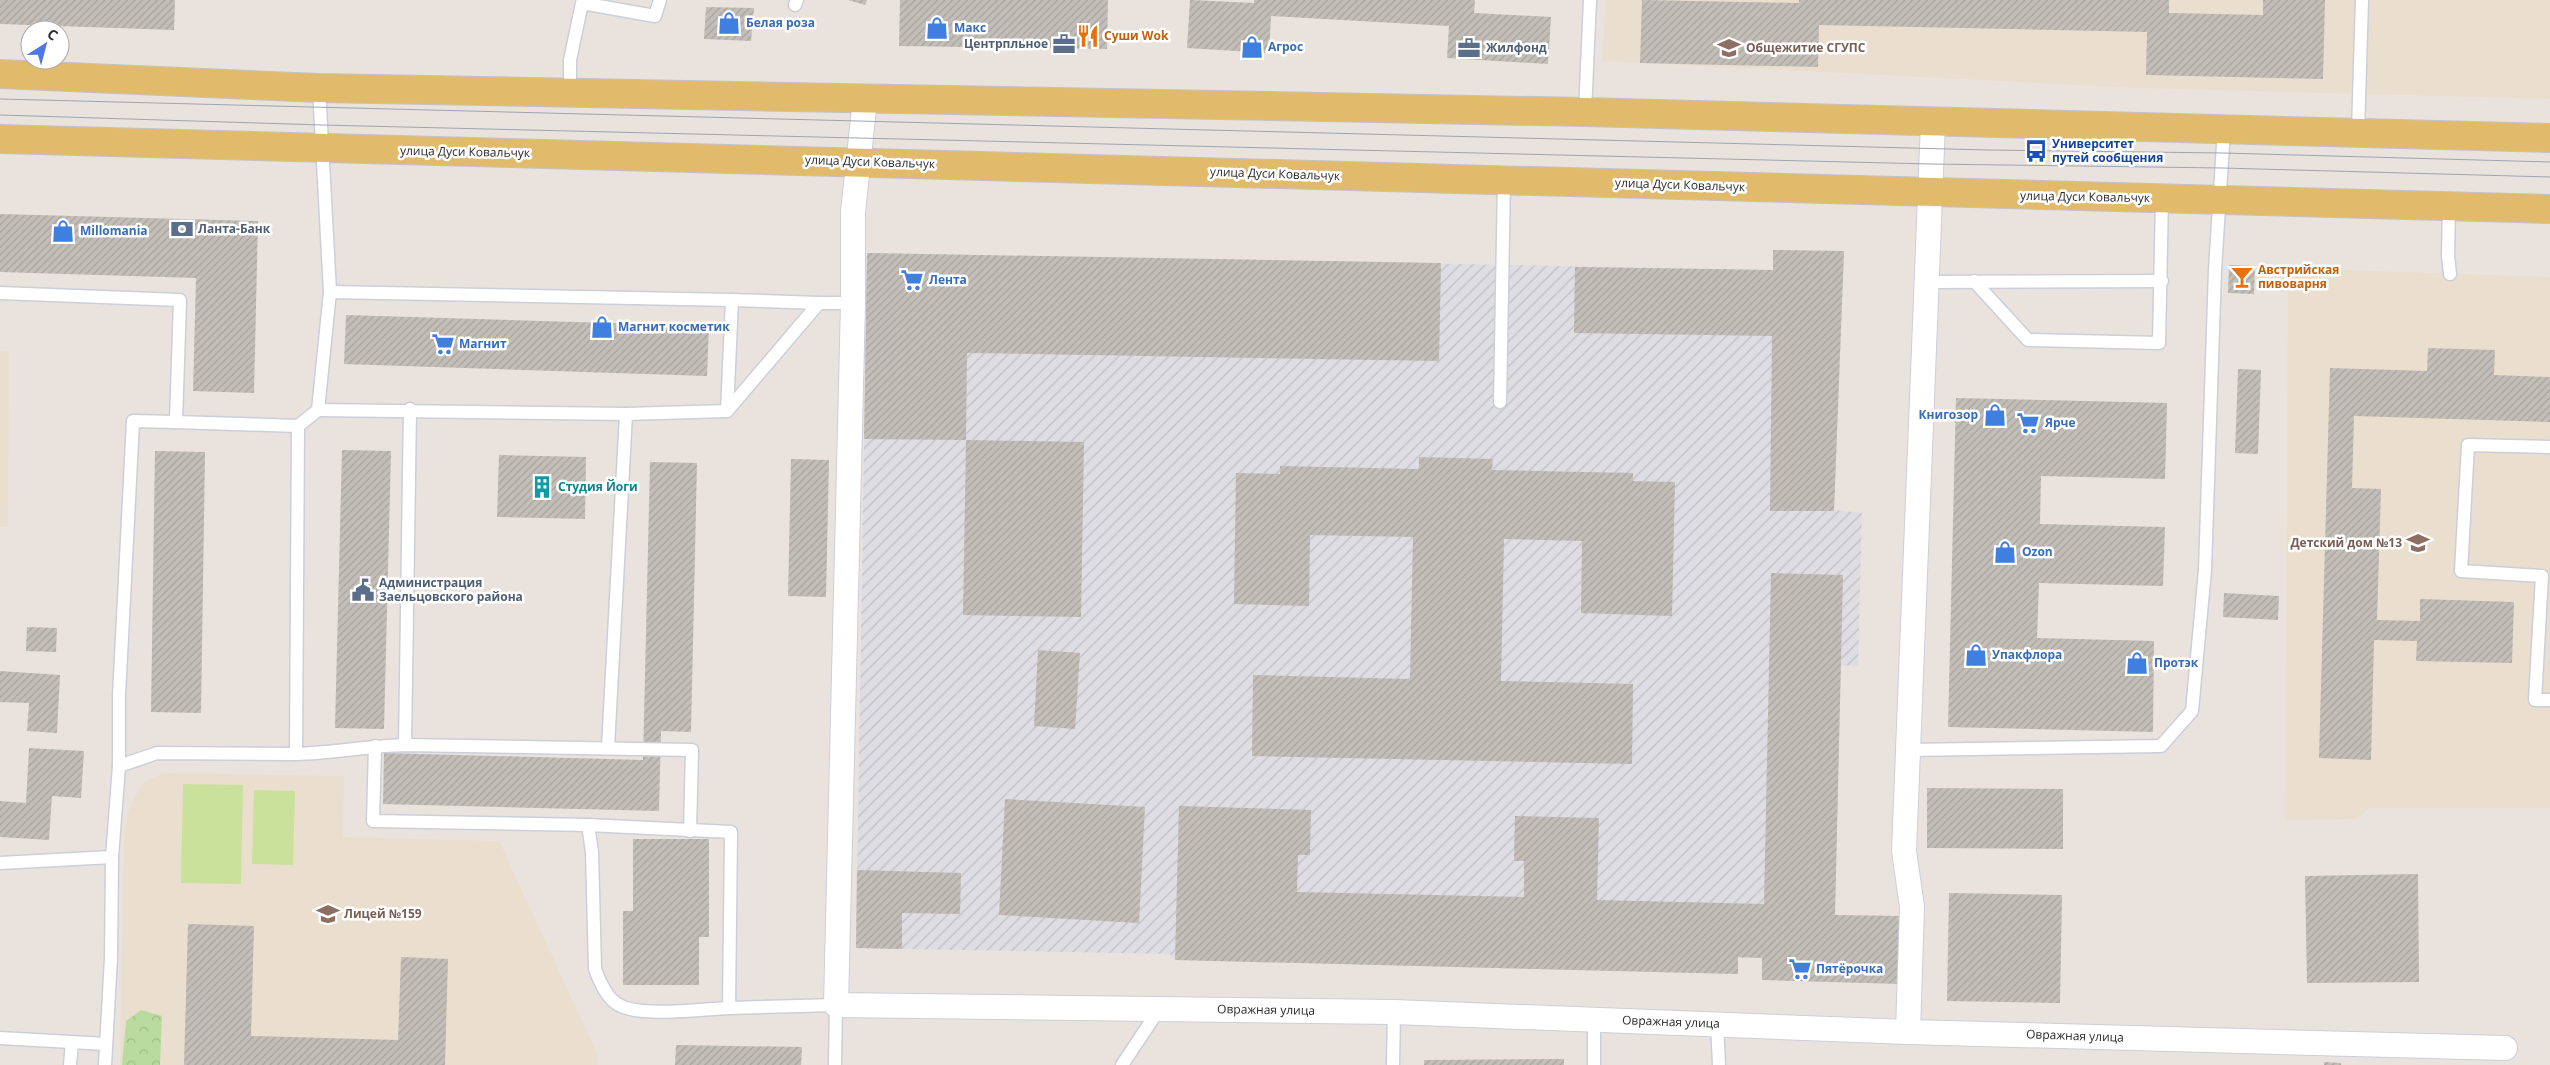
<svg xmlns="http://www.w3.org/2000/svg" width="2550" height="1065" font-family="'Open Sans',sans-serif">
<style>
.industrial{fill:url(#industrial-furrows)}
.education{fill:#eadece}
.forest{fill:url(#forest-crowns)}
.pitch{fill:#cae19c}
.building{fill:url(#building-hatch)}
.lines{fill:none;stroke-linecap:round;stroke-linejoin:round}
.lane-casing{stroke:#cbcfda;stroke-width:15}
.street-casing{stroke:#cbcfda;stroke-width:26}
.primary-casing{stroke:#c3c3c3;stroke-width:30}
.lane{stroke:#fff;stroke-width:12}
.street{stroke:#fff;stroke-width:24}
.primary{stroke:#e1bb6b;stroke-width:28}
.tram{stroke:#a0a4b2;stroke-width:1}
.labels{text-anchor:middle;stroke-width:5;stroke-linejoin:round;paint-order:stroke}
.shop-label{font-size:12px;font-weight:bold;fill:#366cbe;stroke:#fff;text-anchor:start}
.food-label{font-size:12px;font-weight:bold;fill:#c56008;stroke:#fff;text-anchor:start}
.service-label{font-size:12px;font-weight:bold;fill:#4e5e75;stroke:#fff;text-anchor:start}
.education-label{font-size:12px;font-weight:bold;fill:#785e54;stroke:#fff;text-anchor:start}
.transit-label{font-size:12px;font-weight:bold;fill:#164399;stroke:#fff;text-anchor:start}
.street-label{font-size:12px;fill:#2a2a2a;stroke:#fff}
.culture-label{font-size:12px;font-weight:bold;fill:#0d838f;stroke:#fff;text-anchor:start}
</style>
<defs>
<pattern id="industrial-furrows" width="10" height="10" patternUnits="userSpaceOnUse" patternTransform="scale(1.25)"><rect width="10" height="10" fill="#dedde3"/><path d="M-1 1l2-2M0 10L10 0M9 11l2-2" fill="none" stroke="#bfbec3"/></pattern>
<pattern id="forest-crowns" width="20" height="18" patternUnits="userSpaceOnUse" patternTransform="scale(1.25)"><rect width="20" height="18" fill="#b9db9f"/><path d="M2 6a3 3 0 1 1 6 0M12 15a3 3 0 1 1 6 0" fill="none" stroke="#9fbc89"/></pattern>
<pattern id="building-hatch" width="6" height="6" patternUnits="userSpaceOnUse" patternTransform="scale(1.25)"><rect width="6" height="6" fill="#c3beb8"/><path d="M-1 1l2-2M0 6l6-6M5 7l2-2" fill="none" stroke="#a8a39e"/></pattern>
</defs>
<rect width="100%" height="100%" fill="#eae3dd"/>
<path class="industrial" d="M1844,251l-10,259 28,3 -4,153 -17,-1 -6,250 -71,-2 -2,45h-24v16l-563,-14 -5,-6 -314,-6 11,-695 906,17z"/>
<g class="education">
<path d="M1606,0h944v99l-412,-11 -536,-27z"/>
<path d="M2288,268l262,9v531h-180l-13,11 -72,1z"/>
<path d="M0,351h9l-1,176h-8z"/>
<path d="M163,773l181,3 -1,61 156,4 98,212v12h-477l4,-234 5,-22 7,-14 9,-13z"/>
</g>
<path class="forest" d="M141,1010l21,6 -2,49h-38l4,-44z"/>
<g class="pitch">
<path d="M183,784l60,1 -2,99 -60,-1z"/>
<path d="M254,790l41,1 -2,74 -41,-1z"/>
</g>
<g class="building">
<path d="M0,0h175l-1,30 -174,-6z"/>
<path d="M848,0h19l-2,5z"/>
<path d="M900,0h208l-1,49 -208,-3z"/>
<path d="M1190,0l64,3v-3h221l-1,13 77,4 -3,47 -101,-6 2,-32 -178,-10 -2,37 -82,-5z"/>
<path d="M1642,0l157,3v-3h370v13l94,2v-15h62l-2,79 -177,-4 1,-43 -328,-7 -1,42 -178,-4z"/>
<path d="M706,7l48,1 -3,33 -47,-2z"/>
<path d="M0,214l258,7 -4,172 -61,-2 3,-113 -196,-6z"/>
<path d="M1773,250l71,1 -10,260h-64l2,-175 -198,-3 1,-66 198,3z"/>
<path d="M867,253l574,10 -2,98 -472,-8 -1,87 -102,-1z"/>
<path d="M2229,265l26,1 -1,28 -26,-1z"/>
<path d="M346,315l363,11 -2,50 -363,-12z"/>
<path d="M2428,348l67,2 -1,25 56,2v45l-196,-6 -2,72 29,1 -4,131 43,1v-22l94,3 -2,61 -96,-2 1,-20 -43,-1 -3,120 -52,-2 11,-390 97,3z"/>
<path d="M2238,369l23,1 -3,84 -23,-1z"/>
<path d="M1956,398l211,5 -2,76 -124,-3 -1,48 125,3 -2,59 -124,-3 -2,55 117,3 -1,91 -205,-5z"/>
<path d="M966,440l118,2 -3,175 -118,-2z"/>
<path d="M342,450l49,1 -7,278 -49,-1z"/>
<path d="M155,451l50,1 -4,261 -50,-1z"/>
<path d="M499,455l87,2 -1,62 -88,-2z"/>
<path d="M1419,457l74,2 -1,11 141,3v8l42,1 -3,134 -91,-3 1,-72 -78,-2 -3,142 132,3 -1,80 -380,-8 1,-81 157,4 3,-142 -103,-2 -1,71 -75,-2 2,-131 44,1v-8l139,3z"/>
<path d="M791,459l38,1 -3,137 -38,-1z"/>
<path d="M650,462l47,1 -6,269 -30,-1 -2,80 -276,-7 1,-51 259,7z"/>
<path d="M1771,573l72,2 -8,340 68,1 -2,68 -139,-4v-22l-24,-1v17l-563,-14 4,-154 132,4 -1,45h-12l-1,37 227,5v-36h-10l1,-45 84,2 -2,82 167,4z"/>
<path d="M2224,593l55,3 -1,24 -55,-3z"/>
<path d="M27,627l30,1 -1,24 -30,-1z"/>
<path d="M1038,650l42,3 -5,76 -41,-3z"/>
<path d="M0,671l60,4 -3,58 -30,-2 2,-28 -29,-1z"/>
<path d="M29,748l55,3 -3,47 -29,-2 -3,44 -49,-3v-36l26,2z"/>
<path d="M1927,788l136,1v60l-136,-1z"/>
<path d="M1005,799l140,8 -6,116 -140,-8z"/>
<path d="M633,839h76v98h-10v48h-76v-74h10z"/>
<path d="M857,870l104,3 -1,41 -58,-1v36l-46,-1z"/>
<path d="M2418,874l1,108 -112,1 -2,-107z"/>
<path d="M1949,893l113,2 -2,108 -113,-2z"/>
<path d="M188,924l66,2 -3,110 147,4 3,-83 47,2 -3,106h-261z"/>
<path d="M676,1045l126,2 -1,18h-126z"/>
<path d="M1564,1059v6h-140v-5z"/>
<path d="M2324,1062l17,1v2h-17z"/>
</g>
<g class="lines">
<defs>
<g id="lane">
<path d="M795,5l2,-5"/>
<path d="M570,93v-33l12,-57 73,13 5,-16"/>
<path d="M1585,112l5,-112"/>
<path d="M2358,132l4,-132"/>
<path d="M2449,206l-1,50 2,18"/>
<path d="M1974,281l54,59 131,3 3,-145"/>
<path d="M1928,282l234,-1"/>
<path d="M330,292l402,8 87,3"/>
<path d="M0,293l180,7 -4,122 -43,-1 -14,275v70"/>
<path d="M1500,402l4,-222"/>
<path d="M318,410l308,4 101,-3 92,-108h34"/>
<path d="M727,411l5,-111"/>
<path d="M176,422l122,4"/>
<path d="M2550,447l-82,-2 -7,126 81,5 -7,124h15"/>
<path d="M405,745l5,-336"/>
<path d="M375,746l-2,75 215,4 143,7 -2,176 107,-3 -1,60"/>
<path d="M608,747l18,-333"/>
<path d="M1908,750l253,-4 31,-35 13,-141 10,-300 9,-141"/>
<path d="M296,754c37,-1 72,-8 109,-9l287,5 -2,81"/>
<path d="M588,825l4,27 3,117c5,13 12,31 26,37 24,11 80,3 108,2"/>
<path d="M112,857l7,-91 38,-13 139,1 2,-328 20,-16 12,-118 -11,-204"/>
<path d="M0,863l112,-6 -1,101 -6,107"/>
<path d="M1594,1019v46"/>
<path d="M1717,1024l2,41"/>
<path d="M0,1038l106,6"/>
<path d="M70,1065l2,-23"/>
<path d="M1122,1065l38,-57"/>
<path d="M1393,1065l1,-53"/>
</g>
<g id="street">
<path d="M865,99l-12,113v91l-17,702 558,7 514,20 597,16"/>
<path d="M1908,1032l4,-125 -8,-56 29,-729"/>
</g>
<g id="primary">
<path d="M0,74l319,14 1266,24 965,26"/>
<path d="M0,139l2550,70"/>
</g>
</defs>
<use href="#lane" class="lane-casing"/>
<use href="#street" class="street-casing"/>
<use href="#primary" class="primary-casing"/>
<use href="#lane" class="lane"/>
<use href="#street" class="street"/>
<use href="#primary" class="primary"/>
<g class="tram">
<path d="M0,99l1988,51 235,3 327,9"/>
<path d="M0,115l322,10 1609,39 291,4 328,9"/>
</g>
</g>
<defs>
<symbol id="shop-bare" viewBox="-9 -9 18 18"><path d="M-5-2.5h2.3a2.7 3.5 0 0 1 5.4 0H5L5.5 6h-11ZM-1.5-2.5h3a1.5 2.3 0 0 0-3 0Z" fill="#3f7fe0" stroke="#fff" stroke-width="2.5" paint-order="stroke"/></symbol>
<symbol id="restaurant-bare" viewBox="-9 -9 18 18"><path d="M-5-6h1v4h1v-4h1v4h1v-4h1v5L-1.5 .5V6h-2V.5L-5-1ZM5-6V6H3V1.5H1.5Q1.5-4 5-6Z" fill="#e8710a" stroke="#fff" stroke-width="2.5" paint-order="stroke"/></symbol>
<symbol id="office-bare" viewBox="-9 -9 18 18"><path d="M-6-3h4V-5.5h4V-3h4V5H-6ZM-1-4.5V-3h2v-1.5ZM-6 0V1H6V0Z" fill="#5c6f8a" stroke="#fff" stroke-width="2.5" paint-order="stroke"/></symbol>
<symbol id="university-bare" viewBox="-9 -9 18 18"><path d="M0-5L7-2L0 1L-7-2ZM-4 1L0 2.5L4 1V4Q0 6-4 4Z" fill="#8d6e63" stroke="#fff" stroke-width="2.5" paint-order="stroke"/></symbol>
<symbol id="bus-bare" viewBox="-9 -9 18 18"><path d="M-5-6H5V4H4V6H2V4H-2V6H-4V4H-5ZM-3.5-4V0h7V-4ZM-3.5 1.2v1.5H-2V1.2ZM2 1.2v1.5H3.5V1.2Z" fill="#1a4fb4" stroke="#fff" stroke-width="2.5" paint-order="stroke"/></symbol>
<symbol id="bank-bare" viewBox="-9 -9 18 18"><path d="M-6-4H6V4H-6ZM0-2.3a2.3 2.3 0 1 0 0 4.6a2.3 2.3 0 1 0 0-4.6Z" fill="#5c6f8a" stroke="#fff" stroke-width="2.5" paint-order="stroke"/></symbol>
<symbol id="bar-bare" viewBox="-9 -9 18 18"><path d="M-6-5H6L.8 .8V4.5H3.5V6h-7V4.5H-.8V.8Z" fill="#e8710a" stroke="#fff" stroke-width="2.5" paint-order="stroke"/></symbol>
<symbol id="supermarket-bare" viewBox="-9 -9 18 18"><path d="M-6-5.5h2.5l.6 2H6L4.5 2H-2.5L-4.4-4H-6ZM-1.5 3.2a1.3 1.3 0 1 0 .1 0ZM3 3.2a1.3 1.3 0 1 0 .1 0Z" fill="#3f7fe0" stroke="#fff" stroke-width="2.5" paint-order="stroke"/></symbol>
<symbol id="building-bare" viewBox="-9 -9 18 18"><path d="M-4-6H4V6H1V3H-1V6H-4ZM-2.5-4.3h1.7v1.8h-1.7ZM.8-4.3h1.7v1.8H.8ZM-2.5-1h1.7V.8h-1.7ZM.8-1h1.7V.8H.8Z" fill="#0f9aa8" stroke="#fff" stroke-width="2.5" paint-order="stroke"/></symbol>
<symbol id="school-bare" viewBox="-9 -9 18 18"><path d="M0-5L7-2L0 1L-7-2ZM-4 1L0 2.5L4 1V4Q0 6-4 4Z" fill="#8d6e63" stroke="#fff" stroke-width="2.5" paint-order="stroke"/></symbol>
<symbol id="civic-bare" viewBox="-9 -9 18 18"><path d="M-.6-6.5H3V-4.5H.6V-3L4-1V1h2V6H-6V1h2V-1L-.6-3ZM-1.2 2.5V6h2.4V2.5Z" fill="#5c6f8a" stroke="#fff" stroke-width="2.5" paint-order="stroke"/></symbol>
</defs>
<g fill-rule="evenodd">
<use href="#shop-bare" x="713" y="7" width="32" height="32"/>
<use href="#shop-bare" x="921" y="12" width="32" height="32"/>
<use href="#restaurant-bare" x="1072" y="20" width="32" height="32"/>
<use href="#office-bare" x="1048" y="28" width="32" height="32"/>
<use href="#shop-bare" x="1236" y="31" width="32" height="32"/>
<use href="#office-bare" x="1453" y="32" width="32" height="32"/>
<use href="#university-bare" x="1713" y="32" width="32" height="32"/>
<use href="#bus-bare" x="2020" y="135" width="32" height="32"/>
<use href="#bank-bare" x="166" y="213" width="32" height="32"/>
<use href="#shop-bare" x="47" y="215" width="32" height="32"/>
<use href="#bar-bare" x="2226" y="261" width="32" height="32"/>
<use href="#supermarket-bare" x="896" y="264" width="32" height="32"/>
<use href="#shop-bare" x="586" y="311" width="32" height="32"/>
<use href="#supermarket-bare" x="427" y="328" width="32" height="32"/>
<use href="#shop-bare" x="1979" y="399" width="32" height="32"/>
<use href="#supermarket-bare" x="2012" y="407" width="32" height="32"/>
<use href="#building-bare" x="526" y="471" width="32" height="32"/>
<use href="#school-bare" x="2402" y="527" width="32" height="32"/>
<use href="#shop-bare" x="1989" y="536" width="32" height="32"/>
<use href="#civic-bare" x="347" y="574" width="32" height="32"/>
<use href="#shop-bare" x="1960" y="639" width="32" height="32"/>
<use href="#shop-bare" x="2121" y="647" width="32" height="32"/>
<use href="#school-bare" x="312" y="898" width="32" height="32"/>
<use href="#supermarket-bare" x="1784" y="953" width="32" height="32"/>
</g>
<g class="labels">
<g class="shop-label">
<text x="746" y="27">Белая роза</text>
<text x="954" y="32">Макс</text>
<text x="1268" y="51">Агрос</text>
<text x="80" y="235">Millomania</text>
<text x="929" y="284">Лента</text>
<text x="618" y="331">Магнит косметик</text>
<text x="459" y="348">Магнит</text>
<text x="1978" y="419" text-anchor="end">Книгозор</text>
<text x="2045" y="427">Ярче</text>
<text x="2022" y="556">Ozon</text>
<text x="1992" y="659">Упакфлора</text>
<text x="2154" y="667">Протэк</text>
<text x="1816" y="973">Пятёрочка</text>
</g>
<g class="food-label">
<text x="1104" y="40">Суши Wok</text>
<text x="2258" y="274">Австрийская<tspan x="2258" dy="14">пивоварня</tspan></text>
</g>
<g class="service-label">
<text x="1048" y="48" text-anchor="end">Центрпльное</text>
<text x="1486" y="52">Жилфонд</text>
<text x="198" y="233">Ланта-Банк</text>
<text x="379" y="587">Администрация<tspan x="379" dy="14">Заельцовского района</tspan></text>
</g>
<g class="education-label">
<text x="1746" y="52">Общежитие СГУПС</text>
<text x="2402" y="547" text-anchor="end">Детский дом №13</text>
<text x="344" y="918">Лицей №159</text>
</g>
<g class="transit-label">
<text x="2052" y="148">Университет<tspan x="2052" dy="14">путей сообщения</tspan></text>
</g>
<g class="street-label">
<text transform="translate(465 152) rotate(1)" y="4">улица Дуси Ковальчук</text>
<text transform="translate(870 162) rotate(2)" y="4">улица Дуси Ковальчук</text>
<text transform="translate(1275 174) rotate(2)" y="4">улица Дуси Ковальчук</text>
<text transform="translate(1680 185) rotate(2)" y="4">улица Дуси Ковальчук</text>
<text transform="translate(2085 197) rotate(1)" y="4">улица Дуси Ковальчук</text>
<text transform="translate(1266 1010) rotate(1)" y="4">Овражная улица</text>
<text transform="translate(1671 1022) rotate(2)" y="4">Овражная улица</text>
<text transform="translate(2075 1036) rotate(2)" y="4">Овражная улица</text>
</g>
<g class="culture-label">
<text x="558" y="491">Студия Йоги</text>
</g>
</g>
<g transform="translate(45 45) rotate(36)"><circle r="24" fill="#ffffff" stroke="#aaaaaa"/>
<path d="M0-4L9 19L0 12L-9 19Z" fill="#4e78e6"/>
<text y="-8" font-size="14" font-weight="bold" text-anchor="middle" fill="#2a2a2a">С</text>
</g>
</svg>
